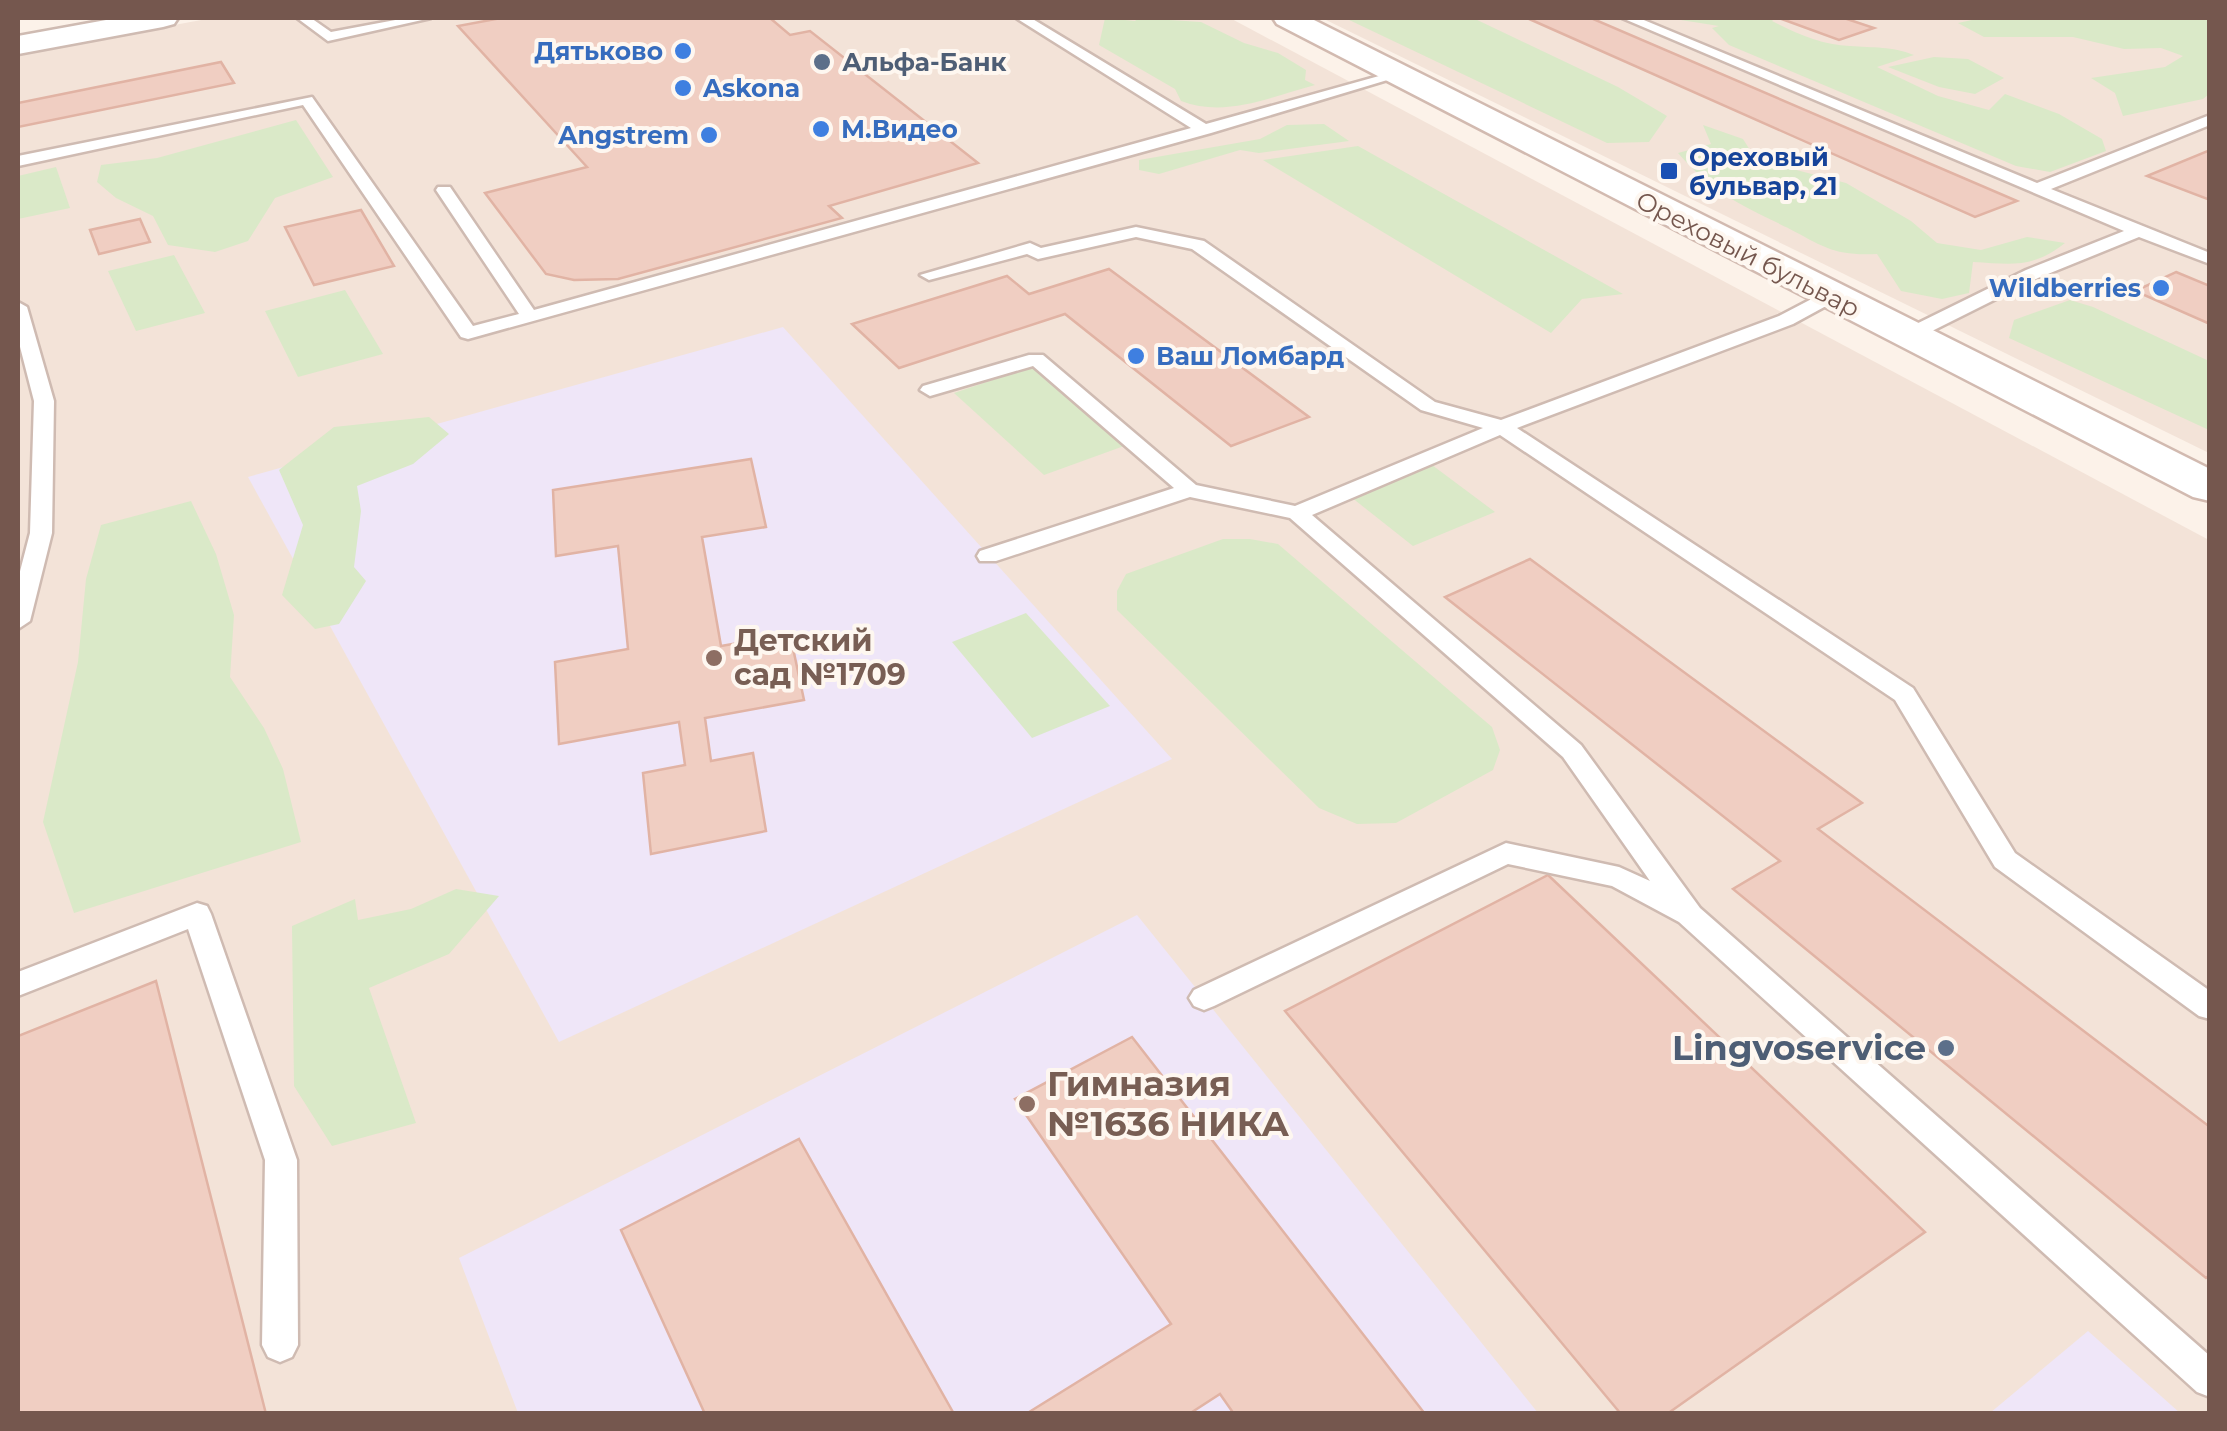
<svg xmlns="http://www.w3.org/2000/svg" width="2227" height="1431" font-family="Montserrat,sans-serif">
<style>
.residential{fill:#f3e3d8}
.education{fill:#efe6f8}
.green{fill:#dae9c8}
.building{fill:#f0cec2;stroke:#e1b3a4;stroke-width:2.5}
.lines{fill:none;stroke-linecap:round;stroke-linejoin:round}
.service-casing{stroke:#cfbbb2;stroke-width:5}
.tertiary-casing{stroke:#cfbbb2;stroke-width:5}
.secondary-casing{stroke:#d2bab0;stroke-width:5}
.service{fill:#fff;fill-rule:evenodd}
.tertiary{fill:#fff;fill-rule:evenodd}
.secondary{fill:#fff;fill-rule:evenodd}
.shop-dot{fill:#3f7fe0;stroke:#fef7f0;stroke-width:4}
.service-dot{fill:#5c6f8a;stroke:#fef7f0;stroke-width:4}
.transit-dot{fill:#1a4fb4;stroke:#fef7f0;stroke-width:4}
.education-dot{fill:#8d6e63;stroke:#fef7f0;stroke-width:4}
.labels{text-anchor:middle;stroke-width:8;stroke-linejoin:round;paint-order:stroke}
.far-shop-label{font-size:25px;font-weight:bold;fill:#366cbe;stroke:#fef7f0;text-anchor:end}
.far-service-label{font-size:25px;font-weight:bold;fill:#4e5e75;stroke:#fef7f0;text-anchor:start}
.far-transit-label{font-size:25px;font-weight:bold;fill:#164399;stroke:#fef7f0;text-anchor:start}
.far-street-label{font-size:25px;fill:#75574e;stroke:#fef7f0}
.education-label{font-size:30px;font-weight:bold;fill:#785e54;stroke:#fef7f0;text-anchor:start}
.near-service-label{font-size:35px;font-weight:bold;fill:#4e5e75;stroke:#fef7f0;text-anchor:end}
.near-education-label{font-size:35px;font-weight:bold;fill:#785e54;stroke:#fef7f0;text-anchor:start}
</style>
<rect width="100%" height="100%" fill="#fcf2e9"/>
<g class="residential">
<path d="M212,18h1018l979,522v873l-2191,1v-1360z"/>
<path d="M1322,18h887v435z"/>
</g>
<g class="education">
<path d="M783,327l389,432 -613,283 -311,-565z"/>
<path d="M1137,915l401,498h-1020l-59,-155z"/>
<path d="M2088,1331l92,82h-190z"/>
</g>
<g class="green">
<path d="M1105,18l30,3 3,-3 63,4 43,21 34,10 28,17 -1,10 10,5c-45,12 -89,33 -134,16l-6,-12 -76,-44z"/>
<path d="M1345,18h128l145,69 49,29 -18,26 -42,1z"/>
<path d="M1668,18h107l-3,3c25,13 50,24 78,25 24,2 41,0 64,9l-37,12 61,29 51,14 16,-16 54,20 43,25 4,12 -56,21 -34,-6 -287,-121 -17,-17 7,-2z"/>
<path d="M1981,18h228v76l-6,5 -80,17 -8,-23 -24,-15 74,-11 18,-11 -22,-8 -37,1 -51,-12h-89l-26,-14z"/>
<path d="M1934,57l34,2 36,19 -29,16 -36,-7 -51,-20z"/>
<path d="M296,120l37,57 -58,21 -27,43 -33,11 -47,-7 -15,-29 -37,-18 -19,-16 4,-17 56,-7z"/>
<path d="M1324,124l25,17 -90,12 -19,-3 -81,24 -20,-4v-10l121,-21 27,-14z"/>
<path d="M1703,125l40,14 7,11 35,17 61,16 65,38 26,22 44,7 46,-13 38,6c-33,26 -53,21 -92,19l-4,31 -27,6 -41,-8 -24,-37c-43,2 -53,-7 -89,-26 -47,-23 -74,-34 -110,-75l33,-9z"/>
<path d="M1358,146l265,148 -41,5 -31,34 -288,-173z"/>
<path d="M56,167l14,41 -52,11v-43z"/>
<path d="M174,255l31,58 -69,18 -28,-60z"/>
<path d="M345,290l38,64 -85,23 -33,-66z"/>
<path d="M2070,300l23,7 116,54v69l-200,-92 5,-18z"/>
<path d="M1031,367l93,79 -80,29 -90,-82z"/>
<path d="M429,417l20,17 -36,30 -56,22 4,25 -7,56 12,14 -27,43 -24,5 -33,-34 21,-70 -24,-55 55,-43z"/>
<path d="M1432,465l63,47 -82,34 -62,-49z"/>
<path d="M191,501l25,53 18,61 -4,62 34,51 19,41 18,73 -227,71 -31,-91 35,-160 8,-83 15,-54z"/>
<path d="M1223,539h27l28,5 214,183 8,23 -7,20 -97,53 -39,1 -38,-16 -202,-198v-19l9,-17z"/>
<path d="M1026,613l84,93 -78,32 -80,-96z"/>
<path d="M456,889l43,7 -50,58 -80,34 47,135 -84,23 -38,-60 -2,-160 63,-27 3,21 53,-11z"/>
</g>
<g class="building">
<path d="M501,18h269l20,17 20,-4 168,132 -149,43 13,12 -224,61 -44,1 -28,-6 -61,-81 102,-26 -129,-141z"/>
<path d="M1527,18h64l426,183 -42,16z"/>
<path d="M1779,18h65l30,10 -35,12z"/>
<path d="M221,62l13,21 -216,44v-24z"/>
<path d="M2210,150v50l-63,-24z"/>
<path d="M361,210l33,56 -80,19 -29,-58z"/>
<path d="M140,219l10,23 -51,12 -9,-24z"/>
<path d="M1109,269l200,148 -78,29 -166,-132 -166,54 -47,-44 155,-48 22,18z"/>
<path d="M2176,272l34,14v38l-75,-33z"/>
<path d="M751,459l15,68 -64,10 19,109 69,-12 14,66 -99,18 6,43 42,-8 13,78 -115,23 -8,-81 42,-8 -6,-43 -120,22 -4,-82 73,-13 -10,-103 -62,10 -3,-66z"/>
<path d="M1530,559l332,244 -44,26 392,298v148l-4,3 -473,-389 47,-28 -335,-264z"/>
<path d="M1548,875l377,357 -258,182h-46l-336,-403z"/>
<path d="M156,981l110,433h-248v-378z"/>
<path d="M1132,1037l293,377h-191l-14,-20 -31,20h-163l145,-90 -156,-225z"/>
<path d="M799,1139l155,275h-249l-84,-184z"/>
</g>
<g class="lines">
<defs>
<g id="service">
<path d="M297,18h14l20,14 75,-14h25l-103,23z"/>
<path d="M1016,18h15l175,106 191,-53 7,4 -193,58 -743,206 -7,-2 -158,-232 -285,61v-10l294,-59 161,229 46,-12 -83,-124 2,-3h12l84,123 657,-182z"/>
<path d="M1622,18h17l398,165 173,-68v10l-159,64 159,64v11l-71,-27 -101,41 -122,61h-14v-8l124,-61 98,-39z"/>
<path d="M1136,227l68,14 231,161 66,18 278,-104 46,-24h12v8l-44,24 -276,104 396,260 102,165 195,138v28l-11,-3 -204,-149 -100,-167 -395,-265 -188,80 269,230 119,163 510,448v41l-13,-5 -518,-470 -67,-36 -104,-22 -294,142 -10,4 -10,-4 -5,-8 5,-8 312,-147 113,24 31,14 -87,-124 -273,-239 -100,-21 -194,64h-16l-3,-5 3,-5 194,-63 -141,-122 -103,30 -10,-6 3,-4 106,-31h14l153,130 99,21 188,-78 -62,-18 -229,-161 -56,-12 -98,22 -11,-5 -98,26 -9,-5 110,-32 11,5z"/>
<path d="M18,302l9,5 27,94 -2,132 -22,88 -12,8v-50l12,-46 4,-132 -16,-62z"/>
<path d="M197,903l10,3 4,8 86,246 1,185 -6,12 -12,5 -12,-5 -6,-12 3,-185 -77,-231 -170,67v-24z"/>
</g>
<path id="tertiary" d="M117,18h61l-4,6 -11,3 -145,27v-18z"/>
<path id="secondary" d="M1273,18h37l900,451v32l-17,-4 -916,-473z"/>
</defs>
<use href="#service" class="service-casing"/>
<use href="#tertiary" class="tertiary-casing"/>
<use href="#secondary" class="secondary-casing"/>
<use href="#service" class="service"/>
<use href="#tertiary" class="tertiary"/>
<use href="#secondary" class="secondary"/>
</g>
<g class="shop-dot">
<circle cx="683" cy="51" r="10"/>
<circle cx="683" cy="88" r="10"/>
<circle cx="821" cy="129" r="10"/>
<circle cx="709" cy="135" r="10"/>
<circle cx="2161" cy="288" r="10"/>
<circle cx="1136" cy="356" r="10"/>
</g>
<g class="service-dot">
<circle cx="822" cy="62" r="10"/>
<circle cx="1946" cy="1048" r="10"/>
</g>
<rect class="transit-dot" x="1659" y="161" width="20" height="20" rx="5"/>
<g class="education-dot">
<circle cx="714" cy="658" r="10"/>
<circle cx="1027" cy="1104" r="10"/>
</g>
<g class="labels">
<g class="far-shop-label">
<text x="663" y="60">Дятьково</text>
<text x="703" y="97" text-anchor="start">Askona</text>
<text x="841" y="138" text-anchor="start">М.Видео</text>
<text x="689" y="144">Angstrem</text>
<text x="2141" y="297">Wildberries</text>
<text x="1156" y="365" text-anchor="start">Ваш Ломбард</text>
</g>
<g class="far-service-label">
<text x="842" y="71">Альфа-Банк</text>
</g>
<g class="far-transit-label">
<text x="1689" y="166">Ореховый<tspan x="1689" dy="29">бульвар, 21</tspan></text>
</g>
<g class="far-street-label">
<text transform="translate(1748 254) rotate(27)" y="9">Ореховый бульвар</text>
</g>
<g class="education-label">
<text x="734" y="651">Детский<tspan x="734" dy="34">сад №1709</tspan></text>
</g>
<g class="near-service-label">
<text x="1926" y="1060">Lingvoservice</text>
</g>
<g class="near-education-label">
<text x="1047" y="1096">Гимназия<tspan x="1047" dy="40">№1636 НИКА</tspan></text>
</g>
</g>
<rect width="2227" height="1431" fill="none" stroke="#75574e" stroke-width="40"/>
</svg>
